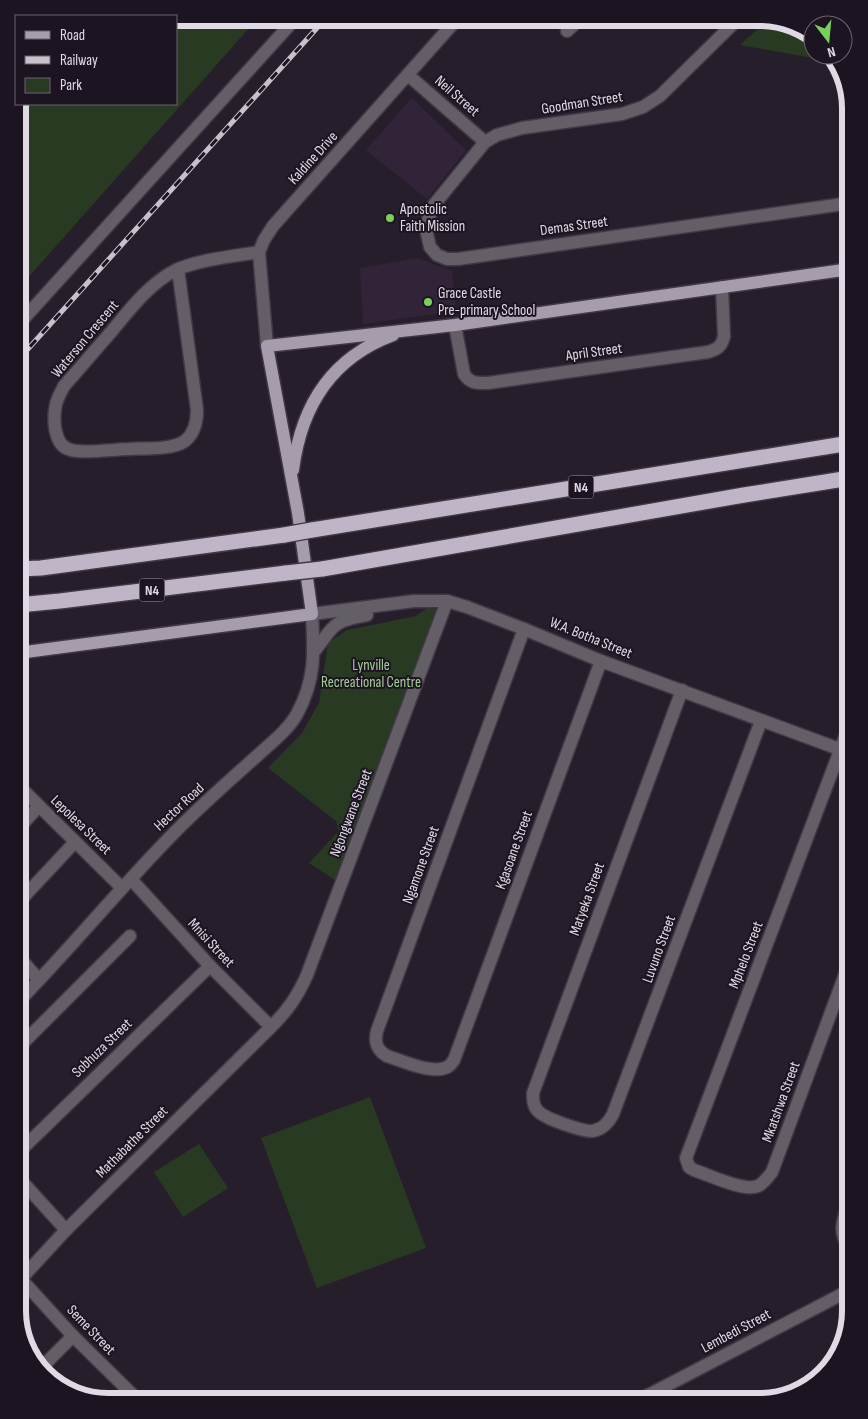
<svg xmlns="http://www.w3.org/2000/svg" width="868" height="1419" viewBox="0 0 868 1419" font-family="'Sofia Sans Condensed',sans-serif">
<style>
.built{fill:#312438}
.green{fill:#283b22}
.lines{fill:none;stroke-linecap:round;stroke-linejoin:round}
.minor-casing{stroke:#413846;stroke-width:15}
.major-casing{stroke:#413846;stroke-width:15}
.highway-casing{stroke:#413846;stroke-width:18}
.minor{stroke:#645f66;stroke-width:12}
.major{stroke:#a69cac;stroke-width:12}
.highway{stroke:#c0b4c7;stroke-width:15}
.rail-casing{stroke:#c7c1cb;stroke-width:5}
.rail{stroke:#1d1422;stroke-width:3;stroke-dasharray:9;stroke-linecap:butt}
.highway-bridge-casing{stroke:#413846;stroke-width:18;stroke-linecap:butt}
.highway-bridge{stroke:#c0b4c7;stroke-width:15}
.poi-dot{fill:#78d158;stroke:#1d1422;stroke-width:2}
.labels{text-anchor:middle;dominant-baseline:central;stroke-width:4;stroke-linejoin:round;paint-order:stroke}
.shield{fill:#1d1422;stroke:#a69faa;stroke-width:1}
.shield-label{font-size:14px;font-weight:bold;fill:#e0dae4}
.street-label{font-size:15px;fill:#e0dae4;stroke:#1d1422}
.poi-label{font-size:15px;fill:#e0dae4;stroke:#1d1422;text-anchor:start}
.park-label{font-size:15px;fill:#a4d096;stroke:#1d1422}
.rim{fill:none;stroke:#e0dae4;stroke-width:6}
</style>
<rect width="100%" height="100%" fill="#271e2c"/>
<g class="built">
<path d="M 412,98 L 466,150 L 427,199 L 366,150 Z"/>
<path d="M 418,258 L 452,271 L 456,311 L 363,324 L 360,268 Z"/>
</g>
<g class="green">
<path d="M 176,18 L 258,18 L 18,289 L 18,104 L 176,104 Z"/>
<path d="M 769,19 L 810,33 L 813,36 L 813,55 L 830,55 L 836,62 L 740,45 Z"/>
<path d="M 427,608 L 448,610 L 392,749 L 335,880 L 309,863 L 339,831 L 336,821 L 268,768 L 302,733 L 319,703 L 328,643 L 347,630 L 416,616 Z"/>
<path d="M 370,1097 L 426,1248 L 317,1288 L 261,1138 Z"/>
<path d="M 199,1144 L 228,1188 L 183,1217 L 154,1172 Z"/>
</g>
<g class="lines">
<g class="minor-casing">
<g id="minor">
<path d="M 739,18 L 660,96 L 643,107 L 622,114 L 522,128 L 497,135 L 485,142 L 433,206 L 428,220 L 427,234 L 430,247 L 437,255 L 447,259 L 458,259 L 850,203"/>
<path d="M 567,31 L 581,18"/>
<path d="M 408,75 L 485,142"/>
<path d="M 178,269 L 197,410 C 197,422 195,433 185,441 C 172,450 144,448 129,449 C 114,449 84,454 71,450 C 53,446 53,418 56,404 C 58,397 61,392 64,386 C 80,368 96,349 112,331 C 130,309 150,283 176,270 C 198,260 234,256 259,252"/>
<path d="M 18,325 L 296,18"/>
<path d="M 455,325 L 464,374 C 470,384 478,383 488,383 L 708,352 C 718,349 722,346 724,336 L 722,287"/>
<path d="M 267,346 L 259,252 L 264,240 L 273,226 L 458,18"/>
<path d="M 524,629 L 377,1031 C 374,1043 377,1050 387,1056 C 403,1061 435,1076 449,1066 C 450,1066 453,1061 454,1060 L 601,661"/>
<path d="M 313,653 C 334,627 330,621 367,615"/>
<path d="M 682,690 L 533,1093 C 533,1100 533,1106 538,1111 C 545,1119 584,1132 593,1131 C 603,1129 609,1122 613,1114 L 761,721"/>
<path d="M 18,785 L 122,888"/>
<path d="M 18,829 L 39,806"/>
<path d="M 131,879 L 210,966 L 271,1027"/>
<path d="M 18,903 L 75,842"/>
<path d="M 18,956 L 39,980"/>
<path d="M 850,961 L 772,1172 C 768,1177 764,1183 758,1186 C 744,1192 709,1175 694,1170 L 689,1167 L 686,1158 L 850,724"/>
<path d="M 18,1002 C 71,948 119,889 172,835 C 199,807 229,781 258,755 C 271,743 288,730 297,714 C 316,679 314,652 312,614 L 414,601 L 447,601 L 467,607 L 524,629 L 601,661 L 850,753"/>
<path d="M 18,1048 L 130,936"/>
<path d="M 18,1153 L 210,966"/>
<path d="M 18,1177 L 66,1230"/>
<path d="M 850,1250 C 837,1230 843,1220 850,1200"/>
<path d="M 21,1279 L 73,1336 L 139,1401"/>
<path d="M 18,1282 L 66,1230 L 271,1027 C 288,1010 297,997 307,975 L 447,601"/>
<path d="M 41,1368 L 73,1336"/>
<path d="M 637,1401 L 850,1290"/>
</g>
</g>
<g class="major-casing">
<g id="major">
<path d="M 293,470 C 301,407 331,358 393,335"/>
<path d="M 18,653 L 312,614 L 298,513 L 267,346 L 455,325 L 850,269"/>
</g>
</g>
<g class="highway-casing">
<g id="highway">
<path d="M 312,530 L 850,443"/>
<path d="M 18,569 L 41,568 L 284,535"/>
<path d="M 322,569 L 744,495 L 850,478"/>
<path d="M 18,605 L 60,601 L 286,573"/>
</g>
</g>
<use href="#minor" class="minor"/>
<use href="#major" class="major"/>
<use href="#highway" class="highway"/>
<g class="rail-casing">
<path id="rail" d="M 18,360 L 326,18"/>
</g>
<use href="#rail" class="rail"/>
<g class="highway-bridge-casing">
<g id="highway-bridge">
<path d="M 284,535 L 312,530"/>
<path d="M 286,573 L 322,569"/>
</g>
</g>
<use href="#highway-bridge" class="highway-bridge"/>
</g>
<g class="poi-dot">
<circle cx="390" cy="218" r="5"/>
<circle cx="428" cy="302" r="5"/>
</g>
<g class="labels">
<g class="shield">
<rect x="568.5" y="475.5" width="25" height="23" rx="4"/>
<rect x="139.5" y="578.5" width="25" height="23" rx="4"/>
</g>
<g class="shield-label">
<text x="581" y="487">N4</text>
<text x="152" y="590">N4</text>
</g>
<g class="street-label">
<text transform="translate(457 96) rotate(41)">Neil Street</text>
<text transform="translate(582 103) rotate(-9)">Goodman Street</text>
<text transform="translate(313 158) rotate(-48)">Kaldine Drive</text>
<text transform="translate(574 226) rotate(-8)">Demas Street</text>
<text transform="translate(85 339) rotate(-50)">Waterson Crescent</text>
<text transform="translate(594 352) rotate(-8)">April Street</text>
<text transform="translate(591 638) rotate(22)">W.A. Botha Street</text>
<text transform="translate(179 807) rotate(-43)">Hector Road</text>
<text transform="translate(351 813) rotate(-69)">Ngongwane Street</text>
<text transform="translate(81 825) rotate(44)">Lepolesa Street</text>
<text transform="translate(514 850) rotate(-70)">Kgasoane Street</text>
<text transform="translate(421 865) rotate(-70)">Ngamone Street</text>
<text transform="translate(587 899) rotate(-70)">Matyeka Street</text>
<text transform="translate(211 943) rotate(47)">Mnisi Street</text>
<text transform="translate(659 949) rotate(-70)">Luvuno Street</text>
<text transform="translate(746 955) rotate(-69)">Mphelo Street</text>
<text transform="translate(102 1048) rotate(-44)">Sobhuza Street</text>
<text transform="translate(781 1102) rotate(-70)">Mkatshwa Street</text>
<text transform="translate(132 1142) rotate(-45)">Mathabathe Street</text>
<text transform="translate(91 1330) rotate(46)">Seme Street</text>
<text transform="translate(736 1331) rotate(-28)">Lembedi Street</text>
</g>
<g class="poi-label">
<text x="400" y="209">Apostolic<tspan x="400" dy="17">Faith Mission</tspan></text>
<text x="438" y="293">Grace Castle<tspan x="438" dy="17">Pre-primary School</tspan></text>
</g>
<g class="park-label">
<text x="371" y="665">Lynville<tspan x="371" dy="17">Recreational Centre</tspan></text>
</g>
</g>
<path d="M0 0H868V1419H0ZM108 26H760A82 82 0 0 1 842 108V1311A82 82 0 0 1 760 1393H108A82 82 0 0 1 26 1311V108A82 82 0 0 1 108 26Z" fill="#1d1422" fill-rule="evenodd"/>
<path class="rim" d="M108 26H760A82 82 0 0 1 842 108V1311A82 82 0 0 1 760 1393H108A82 82 0 0 1 26 1311V108A82 82 0 0 1 108 26Z"/>
<rect x="15" y="15" width="162" height="90" fill="#1d1422" stroke="#6b6370"/>
<rect x="25" y="31" width="25" height="8" fill="#a69cac" stroke="#6b6370"/>
<text x="60" y="40" font-size="15" fill="#e0dae4">Road</text>
<rect x="25" y="56" width="25" height="8" fill="#c7c1cb" stroke="#6b6370"/>
<text x="60" y="65" font-size="15" fill="#e0dae4">Railway</text>
<rect x="25" y="78" width="25" height="15" fill="#283b22" stroke="#6b6370"/>
<text x="60" y="90" font-size="15" fill="#e0dae4">Park</text>
<g transform="translate(828 40) rotate(164)"><circle r="24" fill="#1d1422" stroke="#6b6370"/>
<path d="M0-4L9 19L0 12L-9 19Z" fill="#78d158"/>
<text y="-8" font-size="14" font-weight="bold" text-anchor="middle" fill="#e0dae4">N</text>
</g>
</svg>
